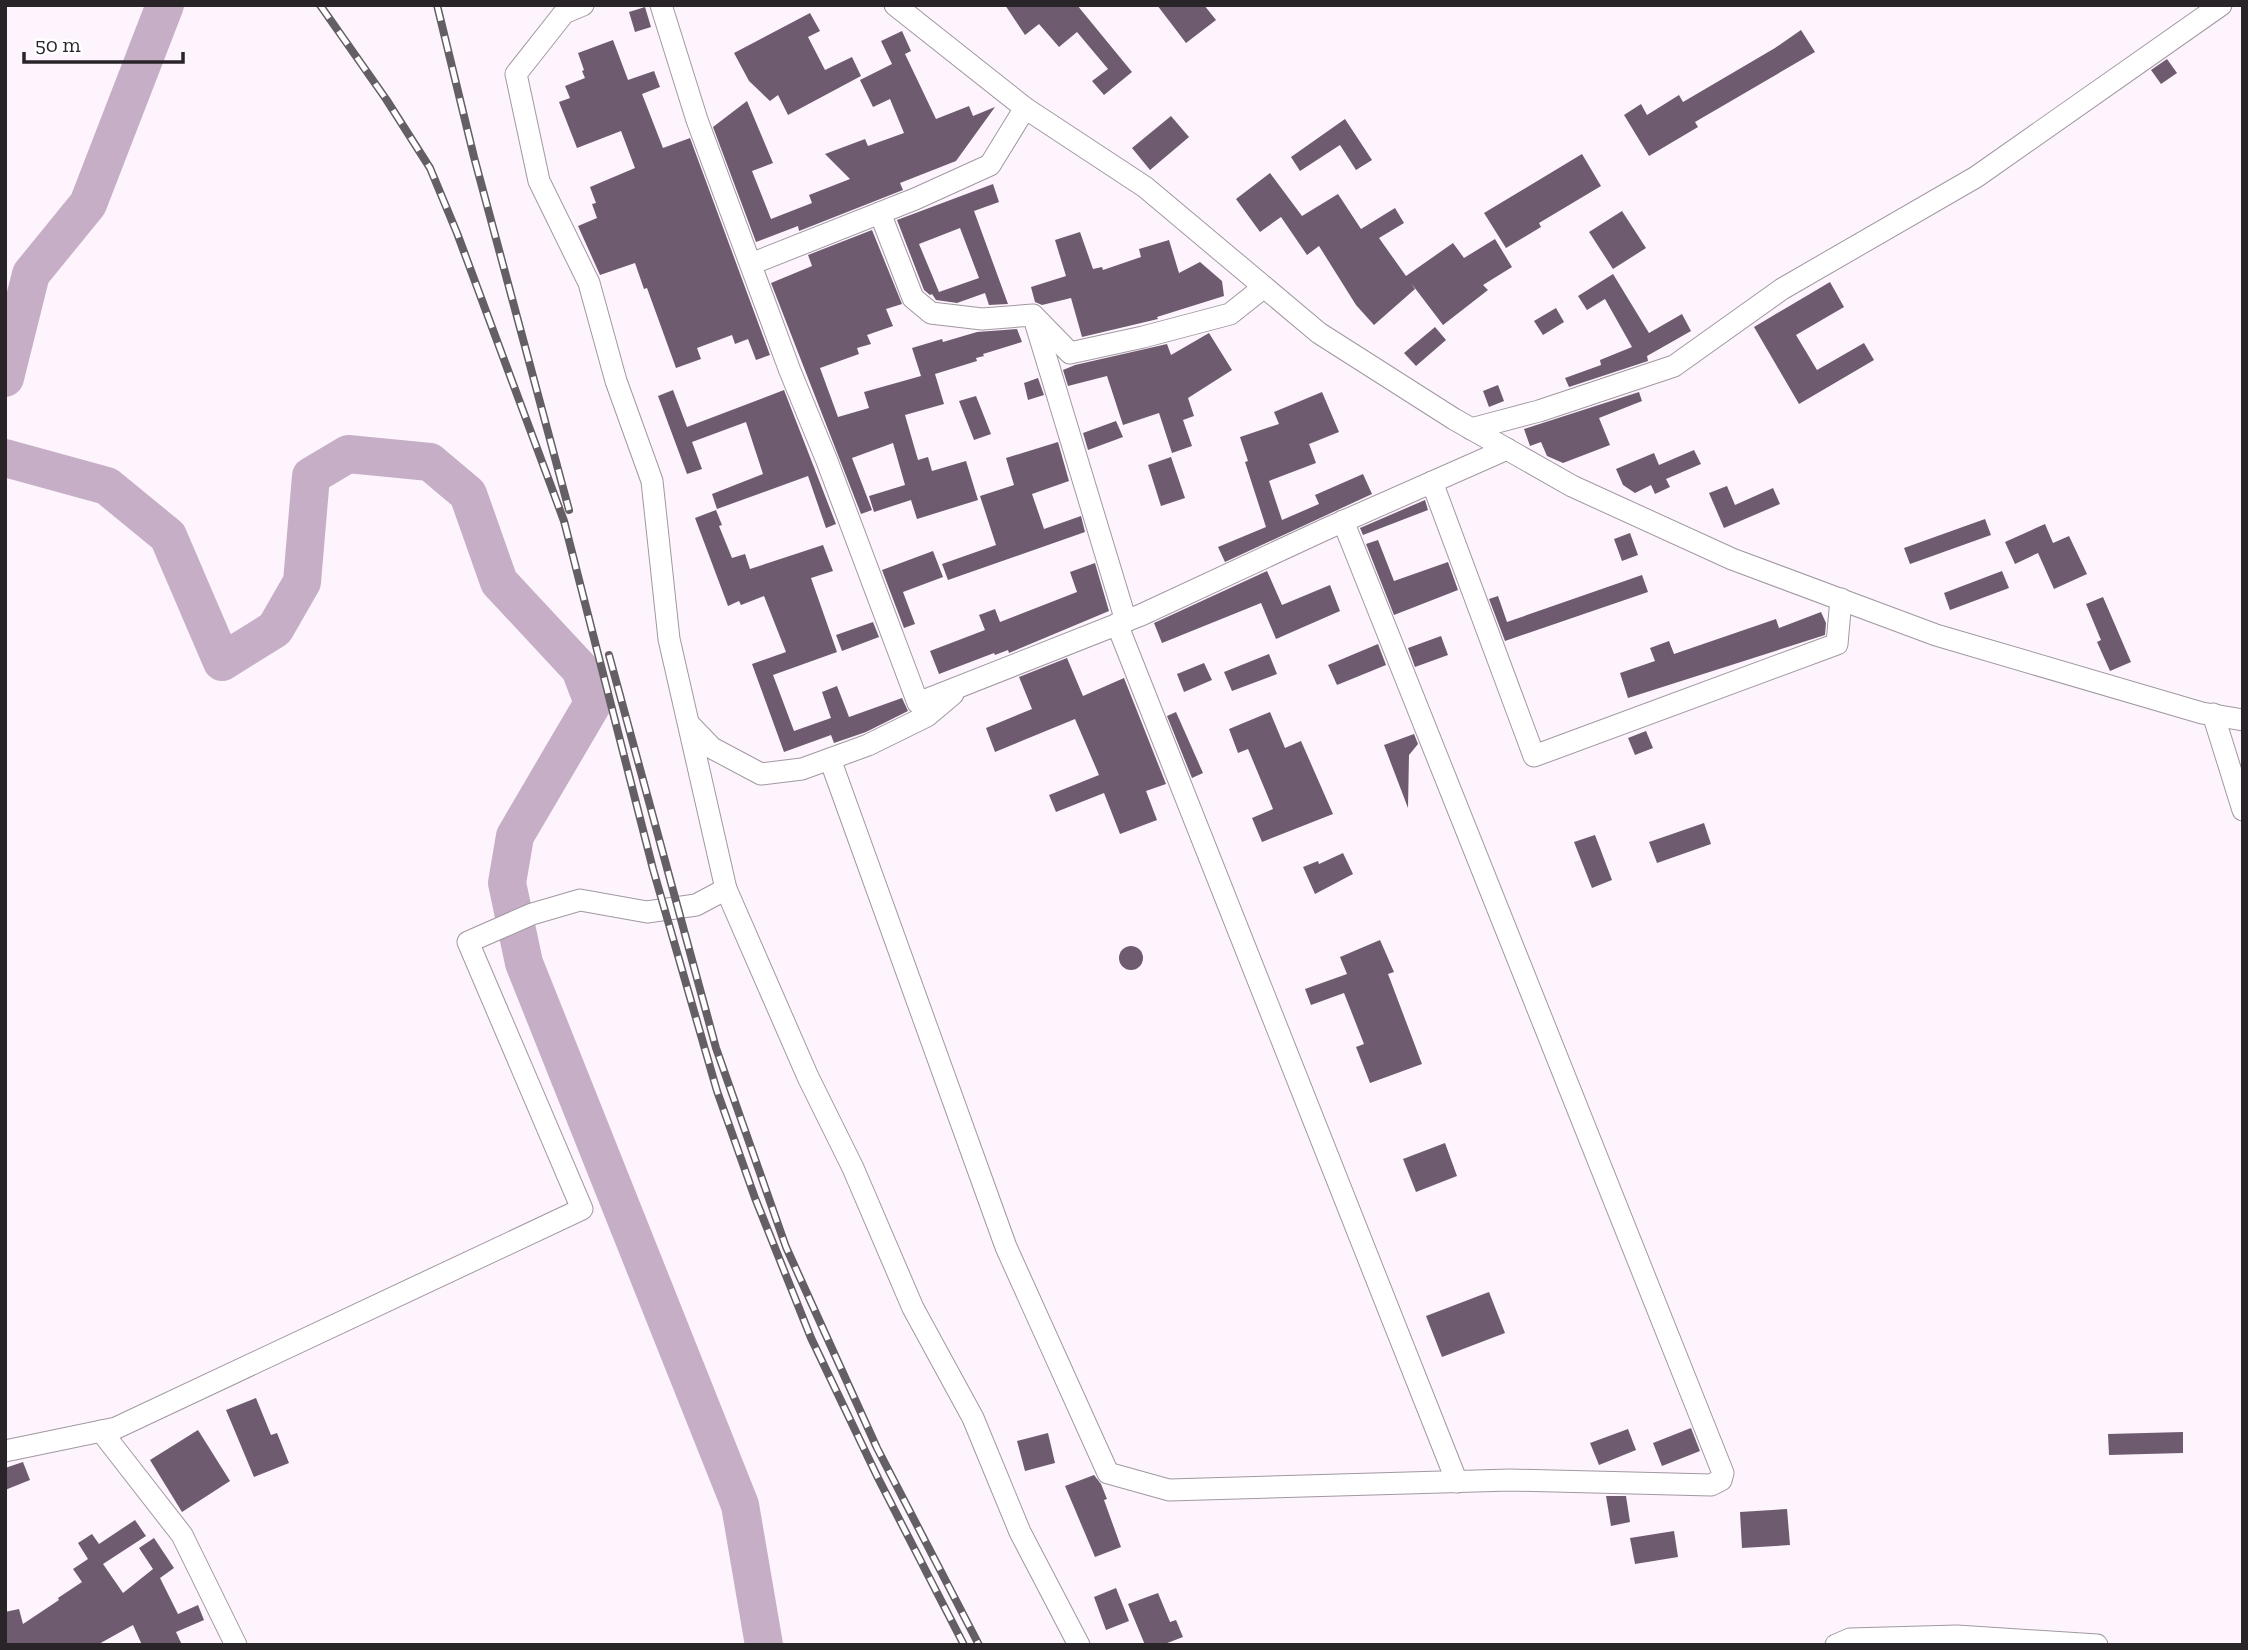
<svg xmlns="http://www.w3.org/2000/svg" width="2248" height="1650" viewBox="0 0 2248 1650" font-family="'Zilla Slab',serif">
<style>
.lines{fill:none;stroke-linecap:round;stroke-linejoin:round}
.river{stroke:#c6afc6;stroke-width:38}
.building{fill:#6f5b6f;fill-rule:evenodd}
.minor-casing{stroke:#a198a1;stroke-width:23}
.minor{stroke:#fff;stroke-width:21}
.rail-casing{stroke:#645f64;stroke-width:8}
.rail{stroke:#fff;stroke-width:5;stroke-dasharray:16;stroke-linecap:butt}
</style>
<rect width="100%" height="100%" fill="#fdf4fd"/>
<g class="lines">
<g class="river">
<path d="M 5,378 L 31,274 L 88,204 L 165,5"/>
<path d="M 5,458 L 107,486 L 168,536 L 222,662 L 275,629 L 302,582 L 311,476 L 348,454 L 430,462 L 468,494 L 499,582 L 580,669 L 593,703 L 515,836 L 507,883 L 524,963 L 740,1505 L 764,1645"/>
</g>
</g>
<g class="building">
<path d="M 1005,5 L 1077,5 L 1132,72 L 1104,95 L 1092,81 L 1108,69 L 1077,32 L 1059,47 L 1039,24 L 1025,35 Z"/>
<path d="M 1157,5 L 1204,5 L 1216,20 L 1186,43 Z"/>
<path d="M 645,7 L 651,27 L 635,32 L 629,12 Z"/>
<path d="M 810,13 L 820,31 L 808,37 L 825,70 L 852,57 L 861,76 L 788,115 L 778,95 L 770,101 L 749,81 L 734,53 Z"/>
<path d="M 1801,30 L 1815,52 L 1695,122 L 1698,127 L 1649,156 L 1624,115 L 1641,104 L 1647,115 L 1679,95 L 1683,102 L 1775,48 Z"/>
<path d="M 902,31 L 911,51 L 905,54 L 936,119 L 969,106 L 973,116 L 995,107 L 956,161 L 900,183 L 903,190 L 799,231 L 798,226 L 756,242 L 713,127 L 747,101 L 773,163 L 752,171 L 771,219 L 812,203 L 809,195 L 850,179 L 825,154 L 865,139 L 868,146 L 904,133 L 890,99 L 873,107 L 860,80 L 892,64 L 881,41 Z"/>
<path d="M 613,40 L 628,80 L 654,71 L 660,87 L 642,94 L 663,148 L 690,138 L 770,355 L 756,360 L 748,339 L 735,344 L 732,335 L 697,348 L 701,359 L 676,368 L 647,288 L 644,289 L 635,263 L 600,275 L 578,226 L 597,218 L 592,204 L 596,203 L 590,187 L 635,168 L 621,131 L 577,148 L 559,102 L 570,98 L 565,86 L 585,78 L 582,71 L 584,70 L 578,53 Z"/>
<path d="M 2167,59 L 2177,73 L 2161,84 L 2151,70 Z"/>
<path d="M 1171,116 L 1189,137 L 1150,170 L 1132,148 Z"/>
<path d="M 1345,119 L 1372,160 L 1356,170 L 1340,145 L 1300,171 L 1291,157 Z"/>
<path d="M 1582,154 L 1601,186 L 1539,223 L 1541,227 L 1506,248 L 1484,213 Z"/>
<path d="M 1270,173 L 1302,216 L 1338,194 L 1361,229 L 1395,208 L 1404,223 L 1379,238 L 1406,276 L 1453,243 L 1464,258 L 1495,239 L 1512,267 L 1483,285 L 1488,290 L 1443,325 L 1411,283 L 1415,289 L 1374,325 L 1356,305 L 1319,246 L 1307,255 L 1281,217 L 1260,232 L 1236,199 Z"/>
<path d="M 993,184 L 999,202 L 974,211 L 1008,304 L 989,305 L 985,293 L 957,303 L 936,300 L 932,294 L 930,295 L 924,290 L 897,220 ZM 960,228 L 979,278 L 939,292 L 919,244 Z"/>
<path d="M 1622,211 L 1646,248 L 1613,269 L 1589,232 Z"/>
<path d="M 872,230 L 902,304 L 886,309 L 893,326 L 867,335 L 871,344 L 857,348 L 859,354 L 820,368 L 838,417 L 869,408 L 864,392 L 921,376 L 912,348 L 942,339 L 943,342 L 977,332 L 1017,329 L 1022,342 L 983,354 L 984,356 L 976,358 L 977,361 L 935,374 L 944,404 L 905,415 L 918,460 L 928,457 L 932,471 L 966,461 L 978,500 L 917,519 L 911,500 L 874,512 L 869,496 L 905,485 L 893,443 L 852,458 L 872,510 L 861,514 L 771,283 L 812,266 L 808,255 Z"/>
<path d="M 1080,232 L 1093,269 L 1102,267 L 1103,270 L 1141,257 L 1139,249 L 1169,240 L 1179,273 L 1200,262 L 1222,281 L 1224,296 L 1157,317 L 1158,319 L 1082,337 L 1071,298 L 1042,305 L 1035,302 L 1031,287 L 1066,276 L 1055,240 Z"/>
<path d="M 1613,274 L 1649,333 L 1682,314 L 1691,331 L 1647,356 L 1648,361 L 1569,387 L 1565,378 L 1601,365 L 1600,360 L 1632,347 L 1605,299 L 1587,310 L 1578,296 Z"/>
<path d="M 1830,282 L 1844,307 L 1796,335 L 1817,370 L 1864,343 L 1874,360 L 1799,404 L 1754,327 Z"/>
<path d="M 1556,308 L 1564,322 L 1543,335 L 1534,321 Z"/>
<path d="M 1435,327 L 1446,340 L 1416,366 L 1404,353 Z"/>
<path d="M 1209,333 L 1232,370 L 1188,398 L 1194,416 L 1183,420 L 1192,446 L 1172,453 L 1159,413 L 1123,425 L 1107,376 L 1068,386 L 1063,370 L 1075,365 L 1167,344 L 1171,355 Z"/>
<path d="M 1038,378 L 1044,395 L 1028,400 L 1024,383 Z"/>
<path d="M 1498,385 L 1504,401 L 1489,407 L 1483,391 Z"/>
<path d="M 673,390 L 687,427 L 784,390 L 836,524 L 826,528 L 808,476 L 717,509 L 712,494 L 763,474 L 746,422 L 692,442 L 702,469 L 687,474 L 658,396 Z"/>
<path d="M 1322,392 L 1339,432 L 1309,444 L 1316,463 L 1269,481 L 1282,520 L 1319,504 L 1315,495 L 1363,474 L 1372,494 L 1225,562 L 1218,547 L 1266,527 L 1245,462 L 1248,461 L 1240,437 L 1279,424 L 1274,412 Z"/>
<path d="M 1639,392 L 1642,401 L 1599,418 L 1610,445 L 1563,463 L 1547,456 L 1541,442 L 1530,446 L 1524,429 Z"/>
<path d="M 976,396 L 991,434 L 974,440 L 959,401 Z"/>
<path d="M 1116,421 L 1123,437 L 1088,450 L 1083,433 Z"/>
<path d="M 1058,442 L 1069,481 L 1032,494 L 1044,529 L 1081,516 L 1085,532 L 948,580 L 942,564 L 996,545 L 980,496 L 1014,485 L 1006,458 Z"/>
<path d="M 1694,450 L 1701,464 L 1666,479 L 1670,487 L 1655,494 L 1651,485 L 1635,493 L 1623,485 L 1616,469 L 1654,453 L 1659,465 Z"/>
<path d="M 1171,457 L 1185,498 L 1161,506 L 1148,465 Z"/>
<path d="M 1727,486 L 1735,505 L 1773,488 L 1780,504 L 1724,528 L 1709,493 Z"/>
<path d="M 1425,500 L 1428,510 L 1363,535 L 1360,528 Z"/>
<path d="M 716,510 L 722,525 L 719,526 L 732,558 L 745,554 L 750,569 L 823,545 L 833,571 L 811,578 L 837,652 L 773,675 L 794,731 L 831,718 L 822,692 L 837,686 L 849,717 L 902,698 L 908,711 L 866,732 L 834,743 L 831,735 L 784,752 L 752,664 L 786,652 L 764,596 L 741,605 L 739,601 L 728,606 L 695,518 Z"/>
<path d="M 1985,519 L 1991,535 L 1910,564 L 1904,548 Z"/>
<path d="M 2045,524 L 2053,543 L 2069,536 L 2087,574 L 2054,589 L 2038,553 L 2015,564 L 2005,542 Z"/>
<path d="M 1630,533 L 1638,555 L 1622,561 L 1614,539 Z"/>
<path d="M 1378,540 L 1394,581 L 1448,562 L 1458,590 L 1394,615 L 1366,544 Z"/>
<path d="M 933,551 L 943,577 L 903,592 L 915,624 L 904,628 L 882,570 Z"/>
<path d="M 1095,563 L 1109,611 L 1009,653 L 1008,650 L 995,655 L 994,653 L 939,674 L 930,651 L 985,630 L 979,615 L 995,609 L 1000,622 L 1077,592 L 1070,572 Z"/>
<path d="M 1267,571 L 1282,605 L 1330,585 L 1340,611 L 1276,639 L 1261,603 L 1162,643 L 1154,623 Z"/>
<path d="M 2002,571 L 2009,588 L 1950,610 L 1944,593 Z"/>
<path d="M 1642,575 L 1648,592 L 1505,641 L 1489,599 L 1498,596 L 1507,622 Z"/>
<path d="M 2103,597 L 2131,662 L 2110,671 L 2097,642 L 2101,640 L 2086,604 Z"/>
<path d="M 1821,612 L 1826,623 L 1825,635 L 1628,698 L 1620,673 L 1655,661 L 1650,648 L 1669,641 L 1674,654 L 1776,619 L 1779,628 Z"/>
<path d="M 873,622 L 879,637 L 842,651 L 836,635 Z"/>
<path d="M 1441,636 L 1448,655 L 1415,667 L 1408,648 Z"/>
<path d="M 1378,644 L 1386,665 L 1337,685 L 1328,665 Z"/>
<path d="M 1269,654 L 1277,674 L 1232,691 L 1224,672 Z"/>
<path d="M 1067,658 L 1083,696 L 1124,678 L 1166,784 L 1146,791 L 1157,820 L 1120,834 L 1104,793 L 1056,812 L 1049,795 L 1099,775 L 1075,719 L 995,752 L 986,728 L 1032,709 L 1019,677 Z"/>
<path d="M 1204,663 L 1212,680 L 1184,692 L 1177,674 Z"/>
<path d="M 1176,712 L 1203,773 L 1192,778 L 1167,716 Z"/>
<path d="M 1270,712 L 1285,748 L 1301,741 L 1333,814 L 1262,842 L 1252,818 L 1273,809 L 1248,749 L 1238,753 L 1229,729 Z"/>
<path d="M 1646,731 L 1653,748 L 1635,755 L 1628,738 Z"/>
<path d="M 1414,734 L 1418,744 L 1409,755 L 1408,808 L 1384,745 Z"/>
<path d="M 1704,823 L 1711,844 L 1657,863 L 1649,842 Z"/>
<path d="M 1595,835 L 1612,880 L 1592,888 L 1574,842 Z"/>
<path d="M 1343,853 L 1353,874 L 1315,894 L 1303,867 L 1318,861 L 1319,864 Z"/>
<path d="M 1380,940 L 1394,972 L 1388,974 L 1422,1064 L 1370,1083 L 1356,1047 L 1364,1044 L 1344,993 L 1311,1005 L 1305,989 L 1347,974 L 1340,957 Z"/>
<circle cx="1131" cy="958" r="12"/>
<path d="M 1445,1143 L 1457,1176 L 1416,1192 L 1403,1159 Z"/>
<path d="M 1489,1292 L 1505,1333 L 1442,1357 L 1426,1316 Z"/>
<path d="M 256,1398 L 271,1435 L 277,1433 L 289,1463 L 254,1477 L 226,1410 Z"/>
<path d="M 1691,1428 L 1700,1451 L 1662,1466 L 1653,1443 Z"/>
<path d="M 1628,1429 L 1636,1450 L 1599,1465 L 1590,1443 Z"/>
<path d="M 198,1430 L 230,1481 L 182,1512 L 150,1460 Z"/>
<path d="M 2183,1432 L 2183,1453 L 2109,1455 L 2108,1434 Z"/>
<path d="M 1048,1433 L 1055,1463 L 1025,1471 L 1017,1441 Z"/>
<path d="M 23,1462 L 30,1480 L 5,1490 L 5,1468 Z"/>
<path d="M 1094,1475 L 1101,1484 L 1107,1499 L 1104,1500 L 1121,1547 L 1095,1557 L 1065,1486 Z"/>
<path d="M 1606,1496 L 1626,1496 L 1630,1522 L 1611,1526 Z"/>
<path d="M 1787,1509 L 1790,1545 L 1742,1548 L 1740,1512 Z"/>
<path d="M 135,1520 L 146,1536 L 103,1564 L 123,1593 L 153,1569 L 139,1548 L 154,1538 L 174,1568 L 160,1578 L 178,1614 L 198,1605 L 204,1620 L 176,1632 L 182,1645 L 142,1645 L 133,1625 L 97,1645 L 5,1645 L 5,1612 L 19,1609 L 23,1624 L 59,1600 L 58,1598 L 82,1582 L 73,1569 L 88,1559 L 78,1543 L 92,1534 L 99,1544 Z"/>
<path d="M 1674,1531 L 1678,1557 L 1635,1564 L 1630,1538 Z"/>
<path d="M 1116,1588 L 1129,1621 L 1106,1630 L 1094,1597 Z"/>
<path d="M 1158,1593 L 1170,1622 L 1176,1620 L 1183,1637 L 1162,1645 L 1145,1645 L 1128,1604 Z"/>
</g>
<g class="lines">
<g class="minor-casing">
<g id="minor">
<path d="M 583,5 L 564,13 L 516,74 L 539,181 L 589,283 L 616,381 L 652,481 L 669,639 L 726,889 L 808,1077 L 853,1168 L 913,1308 L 973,1418 L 1020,1532 L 1079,1645"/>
<path d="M 661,5 L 697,120 L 790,371 L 827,461 L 918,703 L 1141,615 L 1326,529 L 1507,449"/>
<path d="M 895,5 L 1025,108 L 1145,187 L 1319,333 L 1454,419 L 1572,486 L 1732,559 L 1936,635 L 2202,713 L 2243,720"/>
<path d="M 880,213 L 913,298 L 931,313 L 982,319 L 1033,315 L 1070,353 L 1143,337 L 1230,314 L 1264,287"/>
<path d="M 751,264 L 915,199 L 990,165 L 1025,108"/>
<path d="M 1034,318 L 1126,621"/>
<path d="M 1471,429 L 1539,411 L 1674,366 L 1782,289 L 1976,177 L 2221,5"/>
<path d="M 1432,482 L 1534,756 L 1837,644 L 1841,599"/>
<path d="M 1117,624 L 1457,1482"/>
<path d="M 2213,714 L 2243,810"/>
<path d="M 689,724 L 712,748 L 761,774 L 802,769 L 868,745 L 927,716 L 953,694"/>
<path d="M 830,759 L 1006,1247 L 1108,1473 L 1169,1490 L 1510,1480 L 1711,1485 L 1721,1480 L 1723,1473 L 1343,521"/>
<path d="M 101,1431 L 182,1535 L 236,1645"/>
<path d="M 5,1451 L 116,1428 L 582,1209 L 468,942 L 532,914 L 580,900 L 647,912 L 696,905 L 726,889"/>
<path d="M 1836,1645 L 1850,1639 L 1957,1636 L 2097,1645"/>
</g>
</g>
<use href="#minor" class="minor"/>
<g class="rail-casing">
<g id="rail">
<path d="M 320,5 L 386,99 L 430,168 L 457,233 L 564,521 L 653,869 L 717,1091 L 755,1198 L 811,1338 L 878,1478 L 964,1645"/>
<path d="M 437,5 L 474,157 L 569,510"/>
<path d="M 609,655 L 716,1048 L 786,1247 L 877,1448 L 979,1645"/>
</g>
</g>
<use href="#rail" class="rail"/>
</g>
<rect width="2248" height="1650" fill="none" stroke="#282428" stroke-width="14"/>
<path d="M24 52v10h159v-10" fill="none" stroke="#282428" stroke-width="3.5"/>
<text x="35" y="52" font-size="21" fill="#282428" stroke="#ffffff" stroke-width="5" paint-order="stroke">50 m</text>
</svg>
